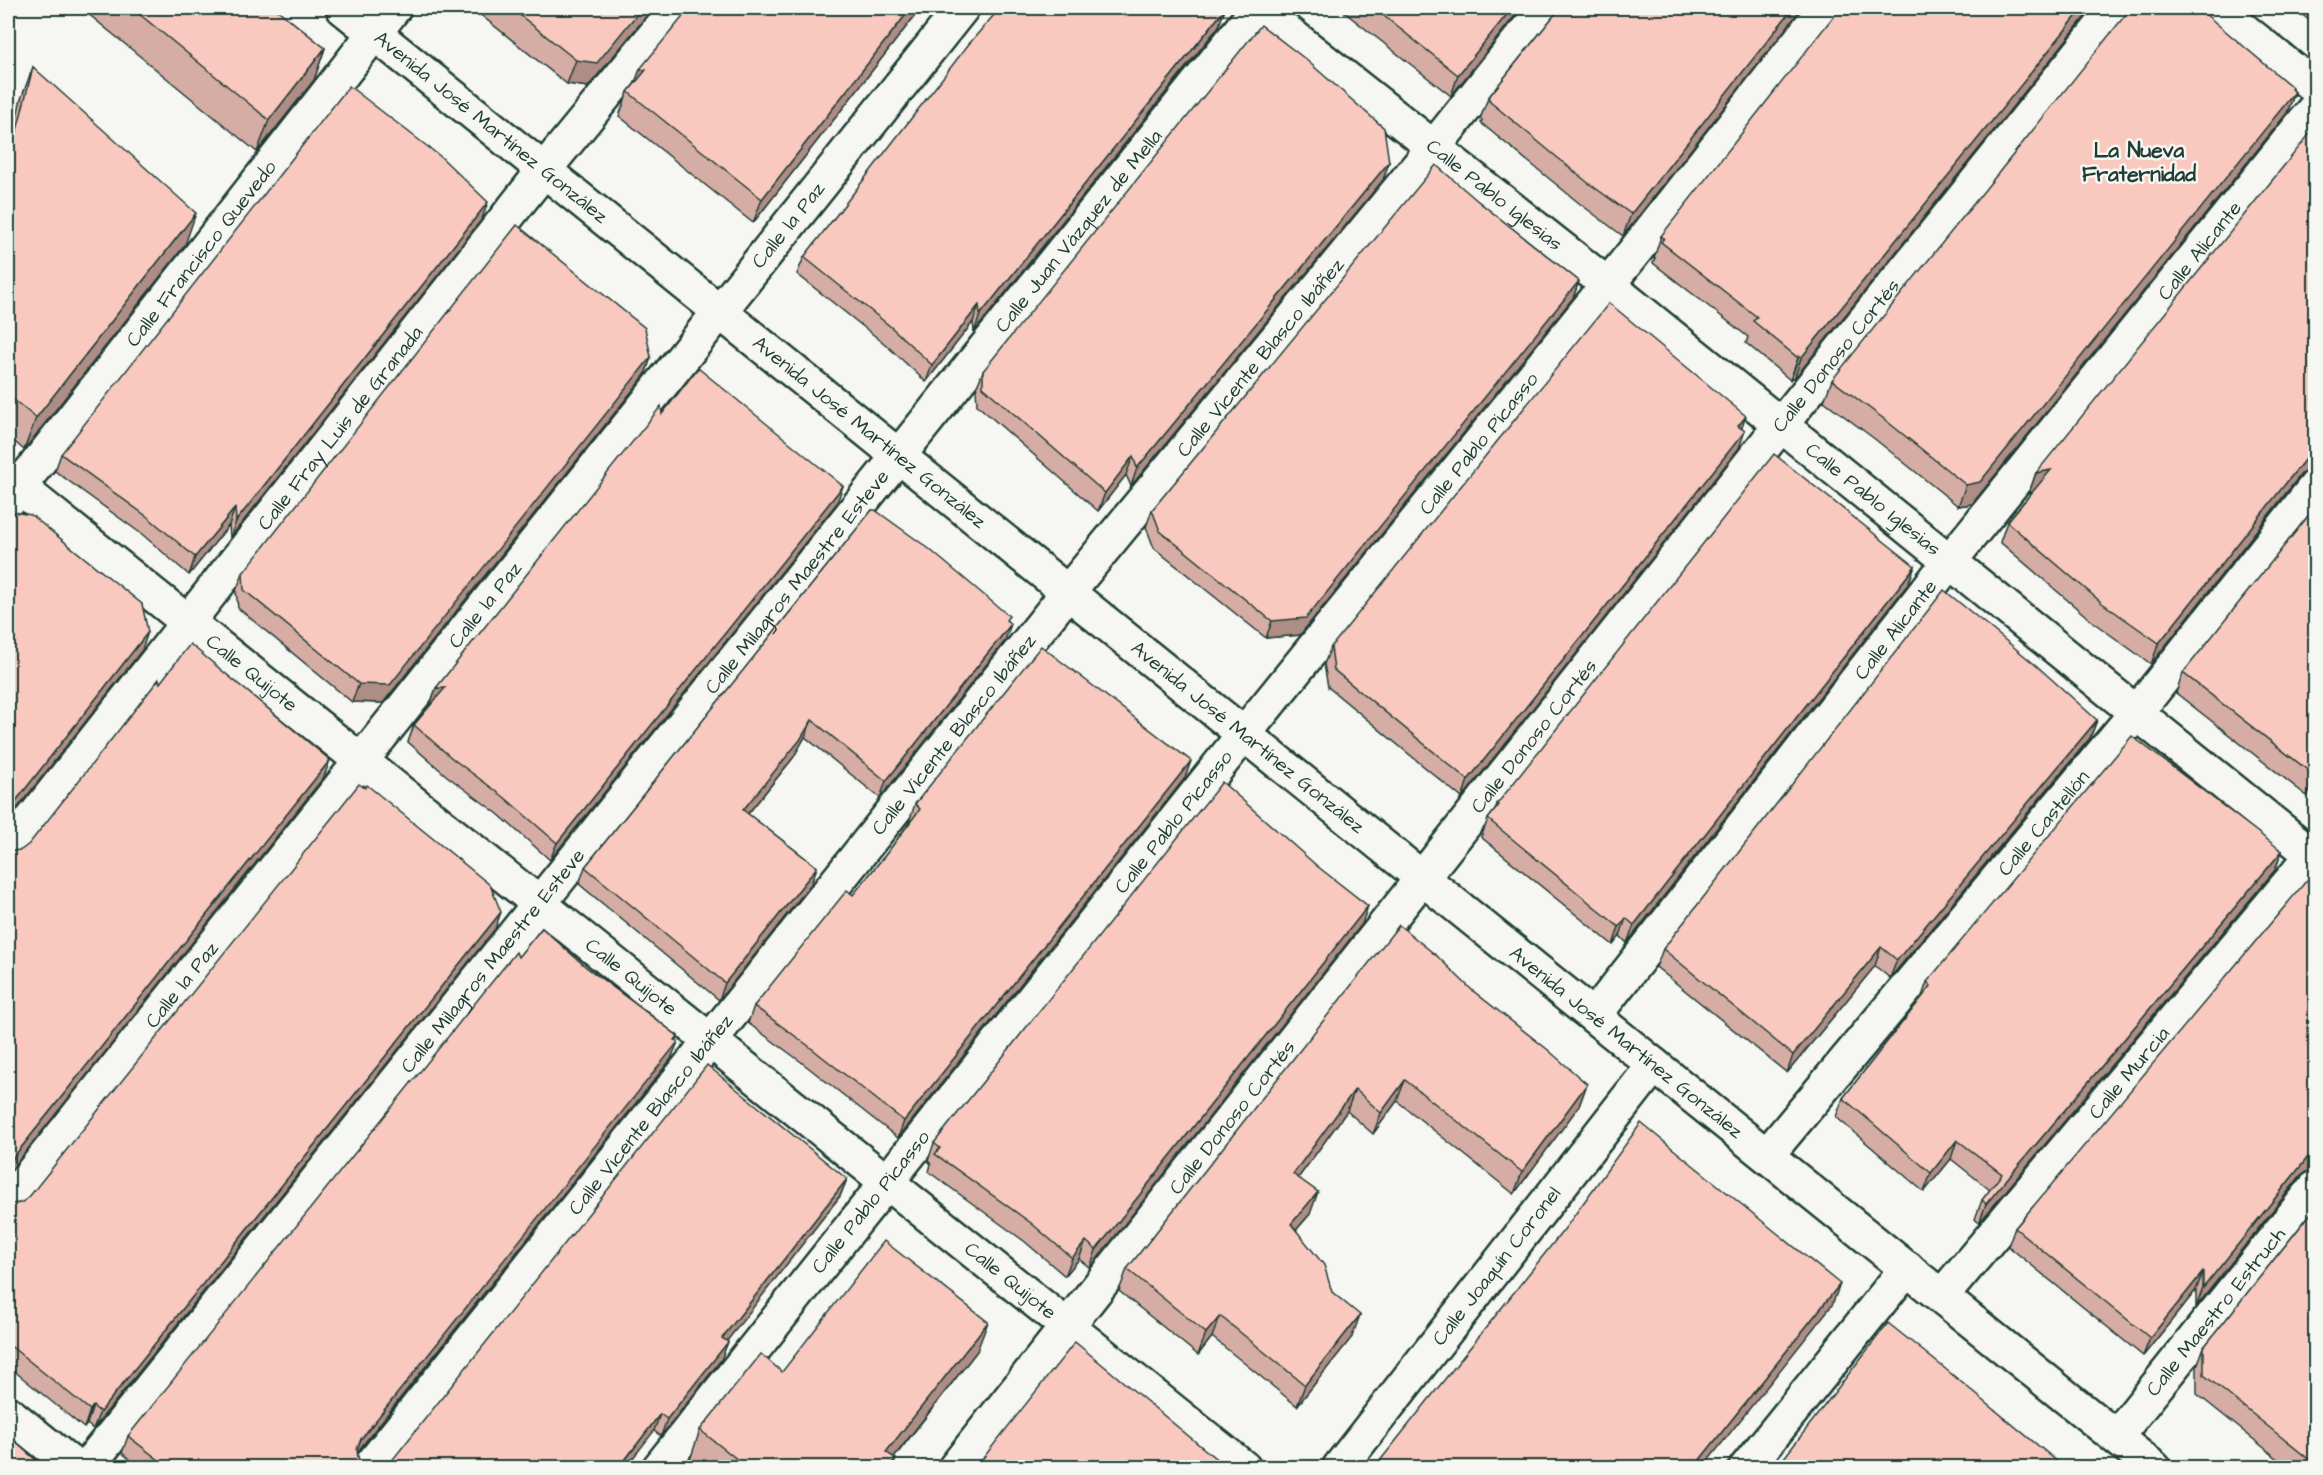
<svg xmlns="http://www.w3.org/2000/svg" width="2323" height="1475" viewBox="0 0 2323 1475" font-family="'Architects Daughter',sans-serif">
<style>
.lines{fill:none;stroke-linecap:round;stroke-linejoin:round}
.minor-casing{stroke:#1f3d34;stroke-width:38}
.minor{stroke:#f6f6f2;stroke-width:33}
.wall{fill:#d6ada4;stroke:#1f3d34;stroke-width:1.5}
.shaded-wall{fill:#ae8d86;stroke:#1f3d34;stroke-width:1.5}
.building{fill:#f9c9bf;stroke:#1f3d34;stroke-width:1.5}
.labels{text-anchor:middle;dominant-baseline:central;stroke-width:5;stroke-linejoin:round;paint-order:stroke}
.street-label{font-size:20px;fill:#1f3d34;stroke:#f6f6f2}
.neighbourhood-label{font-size:21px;font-weight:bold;fill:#1f3d34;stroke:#f6f6f2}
</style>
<rect width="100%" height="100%" fill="#f6f6f2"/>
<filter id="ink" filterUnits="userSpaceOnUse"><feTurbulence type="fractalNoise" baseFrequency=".0167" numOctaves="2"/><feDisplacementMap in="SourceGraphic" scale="12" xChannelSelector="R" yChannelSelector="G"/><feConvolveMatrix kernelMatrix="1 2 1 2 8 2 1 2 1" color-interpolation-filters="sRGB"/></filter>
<g filter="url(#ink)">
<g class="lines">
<g class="minor-casing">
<g id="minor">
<path id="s1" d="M 343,8 L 2154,1468"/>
<path id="s2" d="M 1257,8 L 1608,285 L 2316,858"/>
<path d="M 2216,8 L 2316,88"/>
<path id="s3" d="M 19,487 L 1244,1468"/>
<path id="s4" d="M 8,501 L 394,8"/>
<path id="s5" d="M 8,850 L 544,170 L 677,8"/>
<path id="s6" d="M 1594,1016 L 1949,562 L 2316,107"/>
<path id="s7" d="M 1767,1155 L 2136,713 L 2316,486"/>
<path id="s8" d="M 8,1203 L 962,8"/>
<path id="s9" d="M 1942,1296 L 2316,851"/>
<path d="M 8,1413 L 76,1468"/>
<path id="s10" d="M 2116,1437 L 2316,1187"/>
<path id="s11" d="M 86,1468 L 1258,8"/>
<path id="s12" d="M 369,1468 L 1068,592 L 1434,147 L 1545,8"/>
<path id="s13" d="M 659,1468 L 1244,734 L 1635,251 L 1825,8"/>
<path id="s14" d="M 955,1468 L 1780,426 L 2116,8"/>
<path id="s15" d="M 1339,1468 L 1654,1065"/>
<path d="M 1746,1468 L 1907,1268"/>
</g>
</g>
<use href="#minor" class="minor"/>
</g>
<g class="wall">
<path d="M 81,8 L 275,8 L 325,48 L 314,80 L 257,152 Z"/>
<path d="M 472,8 L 653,8 L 588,87 L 567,84 Z"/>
<path d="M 921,8 L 753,223 L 619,116 L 628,92 L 635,83 Z"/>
<path d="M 1339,8 L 1521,8 L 1451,96 Z"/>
<path d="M 1560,8 L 1802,8 L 1623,236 L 1579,203 L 1481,123 L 1482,120 L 1480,119 L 1488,98 Z"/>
<path d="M 2092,8 L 1794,379 L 1792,377 L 1790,380 L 1746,343 L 1748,337 L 1653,263 L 1655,258 L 1654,258 L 1661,236 Z"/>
<path d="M 2294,8 L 2316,8 L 2316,26 Z"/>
<path d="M 1219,26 L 974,332 L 973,322 L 926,382 L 885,344 L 797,274 L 804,257 Z"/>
<path d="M 33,67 L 185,245 L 24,450 L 8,436 L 8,152 L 21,99 Z"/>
<path d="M 2292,89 L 2295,92 L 2287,113 L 1972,504 L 1958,506 L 1876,440 L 1824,401 L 1832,380 Z"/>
<path d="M 1389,162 L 1383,180 L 1131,486 L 1126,475 L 1098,511 L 977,405 L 976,389 L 983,371 Z"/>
<path d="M 1479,202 L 1579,281 L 1573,298 L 1300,635 L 1266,638 L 1154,548 L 1146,527 L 1152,510 Z"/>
<path d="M 482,219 L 230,538 L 229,525 L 189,575 L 143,535 L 55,471 L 61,454 Z"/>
<path d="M 651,357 L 645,375 L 383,703 L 352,702 L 238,608 L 236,591 L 243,573 Z"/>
<path d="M 662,414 L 837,503 L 550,860 L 498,814 L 447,776 L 408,742 L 414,725 L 431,705 L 430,705 L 436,688 Z"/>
<path d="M 1741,428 L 1739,448 L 1462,798 L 1328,687 L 1324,664 L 1331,647 Z"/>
<path d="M 2309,469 L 2301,474 L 2151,664 L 2094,623 L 2000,542 L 2007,522 L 2032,492 L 2029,493 L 2036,473 Z"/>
<path d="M 2316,506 L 2316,796 L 2310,791 L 2307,796 L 2176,693 L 2183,673 Z"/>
<path d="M 872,510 L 1007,621 L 1005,641 L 880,798 L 805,737 L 793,758 L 748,814 L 817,867 L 811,884 L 719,1000 L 579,884 L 585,867 Z"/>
<path d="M 1915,566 L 1908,584 L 1627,943 L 1620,936 L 1613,945 L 1481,837 L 1488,819 L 1495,810 L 1497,804 Z"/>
<path d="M 2097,720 L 2090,738 L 1890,978 L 1875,966 L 1787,1073 L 1656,967 L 1663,949 Z"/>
<path d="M 1185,778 L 898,1138 L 800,1061 L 748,1023 L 754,1006 L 853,895 L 887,853 L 910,822 L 909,822 L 915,804 Z"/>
<path d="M 2282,851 L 2275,870 L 1979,1223 L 1975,1219 L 1982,1200 L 1990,1190 L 1951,1159 L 1924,1192 L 1836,1117 L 1843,1098 L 1921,999 L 1927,982 Z"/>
<path d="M 2316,877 L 2316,1169 L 2309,1170 L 2301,1175 L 2196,1307 L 2196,1290 L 2143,1356 L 2008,1246 L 2015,1228 Z"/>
<path d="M 1362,924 L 1090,1268 L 1079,1259 L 1065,1276 L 1024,1241 L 929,1172 L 931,1164 L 928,1161 L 934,1143 Z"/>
<path d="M 495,929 L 93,1429 L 87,1424 L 84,1428 L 8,1366 L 8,1202 L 12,1204 L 21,1203 Z"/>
<path d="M 518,957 L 586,967 L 678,1036 L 671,1059 L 357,1453 L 358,1458 L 363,1465 L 369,1467 L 140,1467 L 122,1453 L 128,1436 Z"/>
<path d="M 1473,991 L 1587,1084 L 1579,1106 L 1514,1194 L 1397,1101 L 1373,1134 L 1347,1111 L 1298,1178 L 1310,1214 L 1296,1230 L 1332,1292 L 1352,1337 L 1297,1406 L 1212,1337 L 1198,1355 L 1119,1291 L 1127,1269 Z"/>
<path d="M 847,1179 L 840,1196 L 726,1341 L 721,1360 L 661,1436 L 654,1431 L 383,1467 Z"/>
<path d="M 2316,1207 L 2316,1467 L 2288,1467 L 2197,1394 L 2197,1366 L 2204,1347 Z"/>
<path d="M 977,1351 L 894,1458 L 893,1467 L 699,1467 L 690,1460 L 700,1430 L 782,1372 Z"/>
</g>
<g class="shaded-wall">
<path d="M 642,8 L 653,8 L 588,87 L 567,84 L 576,60 Z"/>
<path d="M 911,8 L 921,8 L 753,223 L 762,199 Z"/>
<path d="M 1512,8 L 1521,8 L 1451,96 L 1458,75 Z"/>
<path d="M 1793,8 L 1802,8 L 1623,236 L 1631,214 Z"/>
<path d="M 2083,8 L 2092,8 L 1794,379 L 1801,358 Z"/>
<path d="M 1225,9 L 1219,26 L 974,332 L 980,315 Z"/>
<path d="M 325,48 L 314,80 L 257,152 L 269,120 Z"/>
<path d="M 640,69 L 646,70 L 631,93 Z"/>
<path d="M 2292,87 L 2288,101 L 2295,92 L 2287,113 L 1972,504 L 1958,506 L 1966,485 Z"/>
<path d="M 1389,162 L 1383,180 L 1131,486 L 1137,468 Z"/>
<path d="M 488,202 L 482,219 L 230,538 L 236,521 Z"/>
<path d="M 196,213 L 185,245 L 24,450 L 36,418 Z"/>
<path d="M 1579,281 L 1573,298 L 1300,635 L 1266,638 L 1272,621 Z"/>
<path d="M 979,305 L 973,322 L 926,382 L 932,365 Z"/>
<path d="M 1799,356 L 1792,377 L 1790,380 L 1798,358 Z"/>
<path d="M 651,357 L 645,375 L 383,703 L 352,702 L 359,684 Z"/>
<path d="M 1746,416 L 1740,433 L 1738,426 Z"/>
<path d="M 1745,431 L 1739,448 L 1462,798 L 1468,780 Z"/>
<path d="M 2316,449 L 2316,468 L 2309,469 L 2301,474 L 2151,664 L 2159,643 L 2309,454 Z"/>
<path d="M 1133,456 L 1126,475 L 1098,511 L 1105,493 Z"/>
<path d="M 2051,470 L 2044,490 L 2029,493 L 2036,473 Z"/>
<path d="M 843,486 L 837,503 L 550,860 L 557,843 Z"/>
<path d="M 235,508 L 229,525 L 189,575 L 195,557 Z"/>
<path d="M 1915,566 L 1908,584 L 1627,943 L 1634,925 Z"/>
<path d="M 1011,624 L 1005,641 L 880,798 L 886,781 Z"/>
<path d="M 148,632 L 142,650 L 8,820 L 8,811 Z"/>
<path d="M 436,688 L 445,688 L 439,705 L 430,705 Z"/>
<path d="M 812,720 L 805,737 L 793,758 L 737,827 L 743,810 Z"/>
<path d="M 2097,720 L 2090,738 L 1890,978 L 1897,960 Z"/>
<path d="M 330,760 L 324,777 L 8,1174 L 8,1164 Z"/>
<path d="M 1191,761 L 1185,778 L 898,1138 L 904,1121 Z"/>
<path d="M 2316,773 L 2316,776 L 2310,791 L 2307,796 Z"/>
<path d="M 2282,851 L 2275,870 L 1979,1223 L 1986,1204 Z"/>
<path d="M 817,867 L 811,884 L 719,1000 L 725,983 Z"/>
<path d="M 1368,906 L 1362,924 L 1090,1268 L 1096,1250 Z"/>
<path d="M 501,912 L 495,929 L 93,1429 L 100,1412 Z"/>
<path d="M 1626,918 L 1620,936 L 1613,945 L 1619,927 Z"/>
<path d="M 1881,947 L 1875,966 L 1787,1073 L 1793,1055 Z"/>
<path d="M 678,1036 L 674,1046 L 678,1042 L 671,1059 L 354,1456 L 361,1439 Z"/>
<path d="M 1405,1080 L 1397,1101 L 1373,1134 L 1381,1113 Z"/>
<path d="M 1587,1084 L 1579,1106 L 1514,1194 L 1522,1172 Z"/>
<path d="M 1355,1089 L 1347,1111 L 1285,1196 L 1293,1174 Z"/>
<path d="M 1957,1140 L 1951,1159 L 1924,1192 L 1931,1173 Z"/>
<path d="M 2316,1151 L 2316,1169 L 2309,1170 L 2301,1175 L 2196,1307 L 2203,1288 L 2308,1157 Z"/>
<path d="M 847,1179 L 840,1196 L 716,1355 L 722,1338 Z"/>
<path d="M 1318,1192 L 1310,1214 L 1283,1245 L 1291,1224 Z"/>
<path d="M 14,1235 L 8,1252 L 8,1237 Z"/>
<path d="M 1086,1241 L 1079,1259 L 1065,1276 L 1072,1258 Z"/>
<path d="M 2203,1272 L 2196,1290 L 2143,1356 L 2150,1338 Z"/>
<path d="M 1840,1284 L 1832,1305 L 1703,1467 L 1694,1467 Z"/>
<path d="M 1360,1315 L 1352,1337 L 1297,1406 L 1305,1385 Z"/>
<path d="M 1220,1316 L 1212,1337 L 1198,1355 L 1206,1333 Z"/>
<path d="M 988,1322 L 977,1351 L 886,1467 L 886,1452 Z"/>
<path d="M 728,1342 L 721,1360 L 661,1436 L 667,1419 Z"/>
<path d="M 93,1406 L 87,1424 L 84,1428 L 90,1410 Z"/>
<path d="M 660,1414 L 654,1431 L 626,1467 L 620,1467 Z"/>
<path d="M 896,1459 L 893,1467 L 889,1467 Z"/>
</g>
<g class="building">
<path d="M 132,8 L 275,8 L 325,48 L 269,120 Z"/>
<path d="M 511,8 L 642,8 L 597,63 L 576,60 Z"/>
<path d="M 690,8 L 911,8 L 762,199 L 628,92 L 646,70 L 640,69 Z"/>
<path d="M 1000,8 L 1223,8 L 1225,9 L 980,315 L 979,305 L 932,365 L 891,327 L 804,257 L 968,45 Z"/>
<path d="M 1374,8 L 1512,8 L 1458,75 Z"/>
<path d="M 1560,8 L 1793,8 L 1631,214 L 1587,182 L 1489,101 L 1490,100 L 1488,98 Z"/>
<path d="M 1840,8 L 2083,8 L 1801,358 L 1799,356 L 1798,358 L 1753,321 L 1757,317 L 1661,242 L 1664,238 L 1661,236 Z"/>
<path d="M 2131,8 L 2198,8 L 2292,87 L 2291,89 L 2295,92 L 1980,482 L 1966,485 L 1884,419 L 1832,380 Z"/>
<path d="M 1261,25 L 1304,58 L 1384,128 L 1389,162 L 1137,468 L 1133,456 L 1105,493 L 983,387 L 983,371 Z"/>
<path d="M 33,67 L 196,213 L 36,418 L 8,395 L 8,166 Z"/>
<path d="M 349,86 L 441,157 L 488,202 L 236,521 L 235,508 L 195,557 L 149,518 L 61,454 Z"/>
<path d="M 2316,126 L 2316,449 L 2309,454 L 2159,643 L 2102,603 L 2007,522 L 2051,470 L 2036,473 Z"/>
<path d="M 1436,165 L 1479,202 L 1579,281 L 1306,618 L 1272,621 L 1160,531 L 1152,510 Z"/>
<path d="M 517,225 L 645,328 L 651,357 L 390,685 L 359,684 L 244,590 L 243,573 Z"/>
<path d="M 1609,303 L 1746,416 L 1738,426 L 1745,431 L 1468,780 L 1334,670 L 1331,647 Z"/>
<path d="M 698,368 L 843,486 L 557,843 L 504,797 L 453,759 L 414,725 L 445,688 L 436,688 L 661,406 L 662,414 Z"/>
<path d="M 1774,454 L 1915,566 L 1634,925 L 1626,918 L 1619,927 L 1488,819 L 1499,805 L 1497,804 Z"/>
<path d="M 2316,506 L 2316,773 L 2314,775 L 2183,673 Z"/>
<path d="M 872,510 L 875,510 L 928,548 L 1009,616 L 1006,620 L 1011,624 L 886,781 L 812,720 L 800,740 L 743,810 L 817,867 L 725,983 L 585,867 Z"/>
<path d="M 14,512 L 31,515 L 142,604 L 148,632 L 8,811 L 8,520 Z"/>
<path d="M 1944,590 L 2038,667 L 2097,720 L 1897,960 L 1881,947 L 1793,1055 L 1663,949 Z"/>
<path d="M 190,644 L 330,760 L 8,1164 L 8,849 L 11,851 L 21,850 L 29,844 L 159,679 L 160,683 Z"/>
<path d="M 1041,646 L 1191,761 L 904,1121 L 806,1044 L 754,1006 L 847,890 L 853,895 L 887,853 L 920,809 L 915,804 Z"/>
<path d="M 2132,736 L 2282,851 L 1986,1204 L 1982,1200 L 2002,1174 L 1957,1140 L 1931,1173 L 1843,1098 L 1931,986 L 1927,982 Z"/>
<path d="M 1222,782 L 1317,866 L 1368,906 L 1096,1250 L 1086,1241 L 1072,1258 L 1031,1223 L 935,1154 L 940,1148 L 934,1143 Z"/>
<path d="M 359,784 L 365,788 L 367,785 L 490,885 L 501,912 L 100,1412 L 93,1406 L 90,1410 L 8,1344 L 8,1243 L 14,1235 L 8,1237 L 8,1202 L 12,1204 L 21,1203 L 29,1197 Z"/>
<path d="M 2312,874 L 2316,877 L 2316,1151 L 2308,1157 L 2203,1288 L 2203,1272 L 2150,1338 L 2015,1228 Z"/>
<path d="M 1399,925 L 1438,957 L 1473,991 L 1547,1049 L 1587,1084 L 1522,1172 L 1405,1080 L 1381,1113 L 1355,1089 L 1293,1174 L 1318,1192 L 1291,1224 L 1324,1265 L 1332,1292 L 1360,1315 L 1305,1385 L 1220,1316 L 1206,1333 L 1127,1269 Z"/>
<path d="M 542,928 L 586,967 L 678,1036 L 675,1040 L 678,1042 L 361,1439 L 357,1449 L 358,1458 L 363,1465 L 369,1467 L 168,1467 L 128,1436 L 516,952 L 518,957 Z"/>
<path d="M 707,1065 L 847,1179 L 722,1338 L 728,1342 L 667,1419 L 660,1414 L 621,1465 L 624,1467 L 383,1467 L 390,1463 Z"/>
<path d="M 1641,1123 L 1840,1284 L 1694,1467 L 1375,1467 L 1566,1227 Z"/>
<path d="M 2316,1207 L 2316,1465 L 2204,1375 L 2204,1347 Z"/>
<path d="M 884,1241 L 988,1322 L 886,1452 L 896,1459 L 889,1467 L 747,1467 L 700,1430 L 761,1354 L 782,1372 Z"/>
<path d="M 1888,1323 L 1943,1367 L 2064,1467 L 1777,1467 Z"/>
<path d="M 1075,1342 L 1226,1467 L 976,1467 Z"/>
<path d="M 8,1436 L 44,1467 L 8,1467 Z"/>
</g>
</g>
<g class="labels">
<g class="street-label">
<text stroke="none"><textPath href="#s1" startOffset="190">Avenida José Martínez González</textPath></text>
<text stroke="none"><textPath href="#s2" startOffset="302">Calle Pablo Iglesias</textPath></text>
<text stroke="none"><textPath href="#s8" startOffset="1251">Calle la Paz</textPath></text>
<text stroke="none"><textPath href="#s11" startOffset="1586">Calle Juan Vázquez de Mella</textPath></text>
<text stroke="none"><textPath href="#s6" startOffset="976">Calle Alicante</textPath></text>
<text stroke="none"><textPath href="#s4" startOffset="314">Calle Francisco Quevedo</textPath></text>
<text stroke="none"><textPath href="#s14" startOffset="1419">Calle Donoso Cortés</textPath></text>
<text stroke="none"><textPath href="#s12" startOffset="1424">Calle Vicente Blasco Ibáñez</textPath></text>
<text stroke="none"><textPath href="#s5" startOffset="537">Calle Fray Luis de Granada</textPath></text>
<text stroke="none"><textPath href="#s1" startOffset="676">Avenida José Martínez González</textPath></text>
<text stroke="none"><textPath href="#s13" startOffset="1312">Calle Pablo Picasso</textPath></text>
<text stroke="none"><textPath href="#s2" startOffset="788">Calle Pablo Iglesias</textPath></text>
<text stroke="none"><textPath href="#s11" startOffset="1136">Calle Milagros Maestre Esteve</textPath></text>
<text stroke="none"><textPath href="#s8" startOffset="765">Calle la Paz</textPath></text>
<text stroke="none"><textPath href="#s6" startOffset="490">Calle Alicante</textPath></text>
<text stroke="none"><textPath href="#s3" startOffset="298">Calle Quijote</textPath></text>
<text stroke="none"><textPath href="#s12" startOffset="938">Calle Vicente Blasco Ibáñez</textPath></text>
<text stroke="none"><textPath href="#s14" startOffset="933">Calle Donoso Cortés</textPath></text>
<text stroke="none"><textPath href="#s1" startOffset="1162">Avenida José Martínez González</textPath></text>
<text stroke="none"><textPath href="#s13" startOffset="826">Calle Pablo Picasso</textPath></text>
<text stroke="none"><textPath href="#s7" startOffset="432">Calle Castellón</textPath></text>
<text stroke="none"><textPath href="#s11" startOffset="650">Calle Milagros Maestre Esteve</textPath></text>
<text stroke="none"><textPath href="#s3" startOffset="784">Calle Quijote</textPath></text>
<text stroke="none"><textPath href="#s8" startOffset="279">Calle la Paz</textPath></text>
<text stroke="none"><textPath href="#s1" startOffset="1648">Avenida José Martínez González</textPath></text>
<text stroke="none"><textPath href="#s9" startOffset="291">Calle Murcia</textPath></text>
<text stroke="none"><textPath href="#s12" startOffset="452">Calle Vicente Blasco Ibáñez</textPath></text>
<text stroke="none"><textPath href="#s14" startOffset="447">Calle Donoso Cortés</textPath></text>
<text stroke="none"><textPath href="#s13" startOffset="340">Calle Pablo Picasso</textPath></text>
<text stroke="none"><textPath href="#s15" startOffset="256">Calle Joaquín Coronel</textPath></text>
<text stroke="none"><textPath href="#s3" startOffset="1270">Calle Quijote</textPath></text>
<text stroke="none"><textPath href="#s10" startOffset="160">Calle Maestro Estruch</textPath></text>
</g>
<g class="neighbourhood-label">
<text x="2139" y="150">La Nueva<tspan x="2139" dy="24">Fraternidad</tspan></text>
</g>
</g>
<rect width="2323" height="1475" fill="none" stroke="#f6f6f2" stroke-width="30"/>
<rect x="15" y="15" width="2293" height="1445" fill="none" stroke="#1f3d34" stroke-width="2" filter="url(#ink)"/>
</svg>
